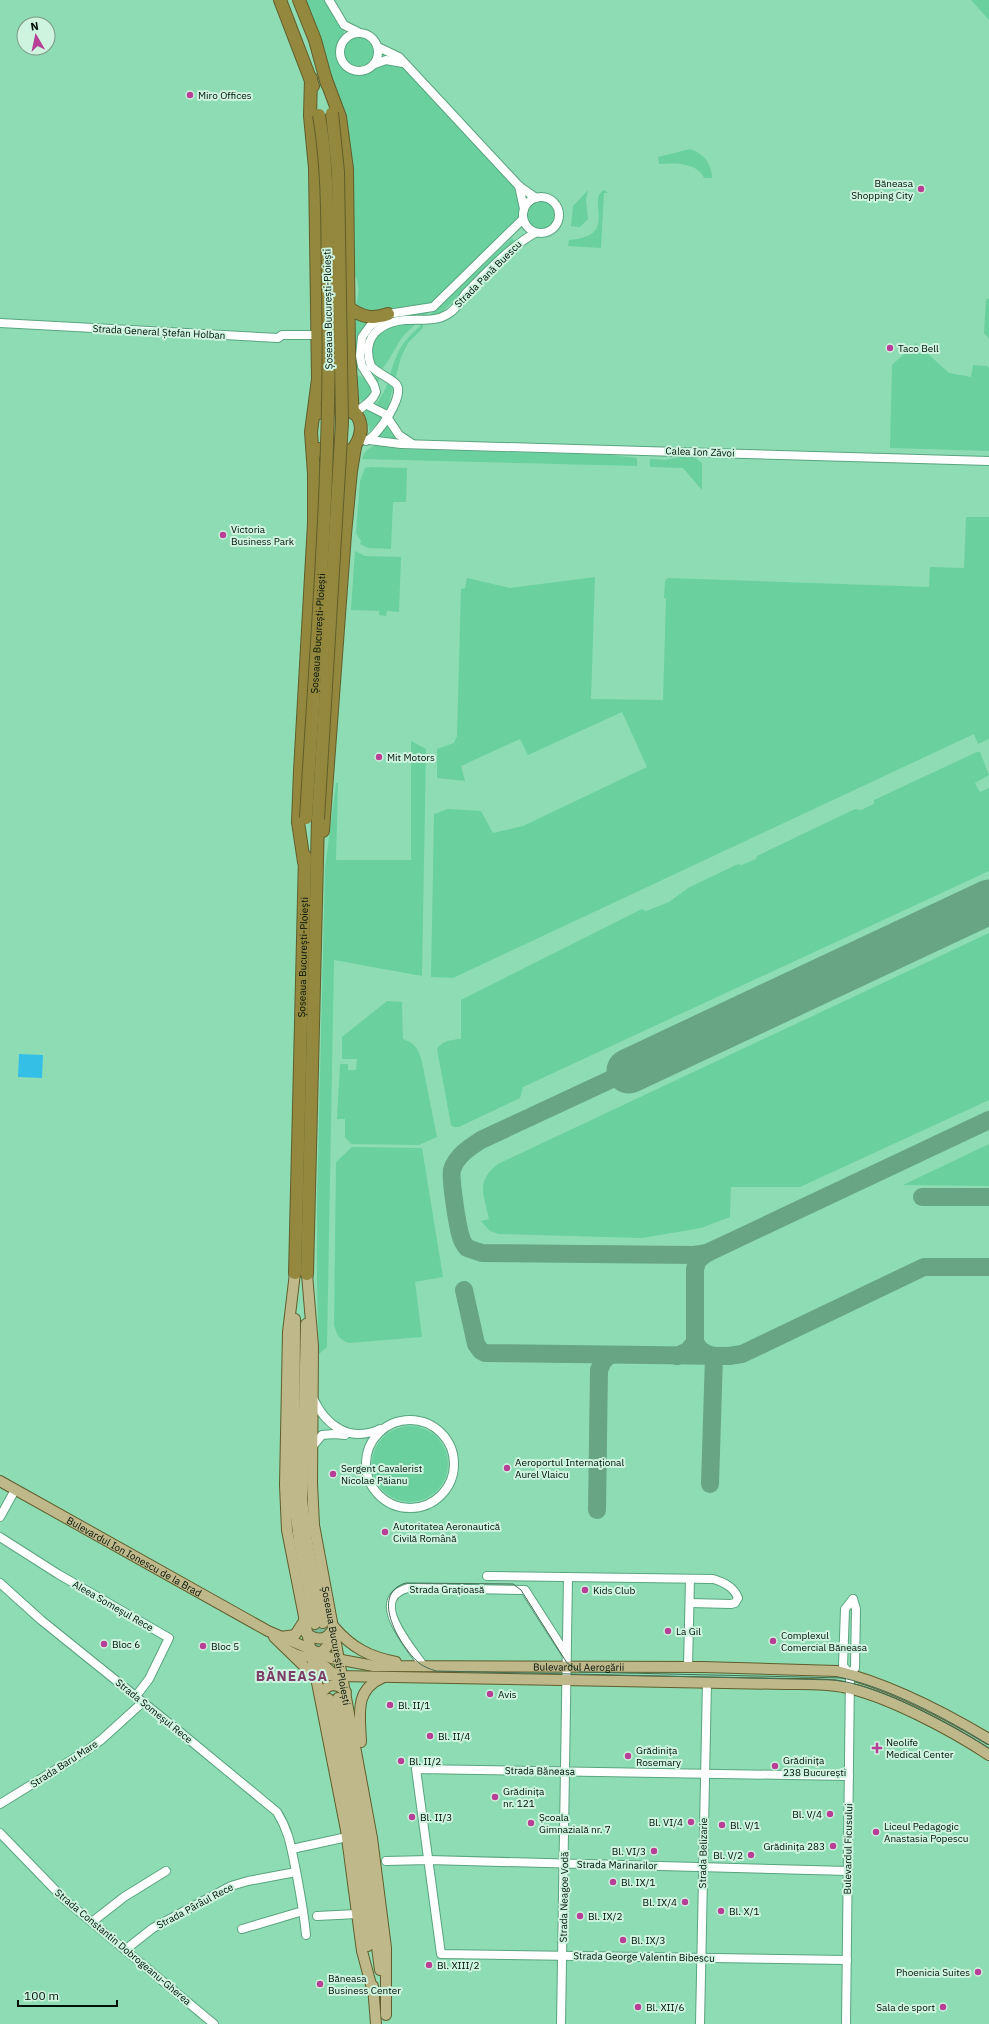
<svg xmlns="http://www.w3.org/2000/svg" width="989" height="2024" viewBox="0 0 989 2024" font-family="'IBM Plex Sans',sans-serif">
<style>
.green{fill:#6ad09e}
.water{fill:#34c0e6}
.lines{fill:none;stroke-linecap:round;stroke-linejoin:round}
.taxiway{stroke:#68a585;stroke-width:18}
.runway{stroke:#68a585;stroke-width:45}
.major-tunnel{stroke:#79be9a;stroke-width:10;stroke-dasharray:10 5;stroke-linecap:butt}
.minor-casing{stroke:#58a57f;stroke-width:10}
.major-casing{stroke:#605e2b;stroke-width:12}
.highway-casing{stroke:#605e2b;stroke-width:14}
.minor{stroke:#fff;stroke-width:8}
.major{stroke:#bfb88b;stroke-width:10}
.highway{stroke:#94883e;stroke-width:12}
.tram{stroke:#416e56;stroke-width:1}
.highway-bridge-casing{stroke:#605e2b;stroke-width:14;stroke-linecap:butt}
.highway-bridge{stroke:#94883e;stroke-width:12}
.poi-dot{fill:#b73f95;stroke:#cef3de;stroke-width:1.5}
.labels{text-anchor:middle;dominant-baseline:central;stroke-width:4;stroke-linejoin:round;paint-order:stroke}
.poi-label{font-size:10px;fill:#001107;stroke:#cef3de;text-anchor:start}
.street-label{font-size:10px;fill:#001107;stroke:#cef3de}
.district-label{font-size:14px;font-weight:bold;letter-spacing:1px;fill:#7b3f68;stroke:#cef3de}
</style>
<rect width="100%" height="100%" fill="#8edcb4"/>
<g class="green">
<path d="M 299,0 L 329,0 C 333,7 340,16 343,24 C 347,35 337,46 340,57 C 345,73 364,75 375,64 L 405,64 L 519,186 C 524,211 529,213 510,234 L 405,334 C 388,354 382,394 349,363 C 349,354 348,344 349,335 C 352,310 369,286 348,265 L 343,133 Z"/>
<path d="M 971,0 L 989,0 L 989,20 Z"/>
<circle cx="359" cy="52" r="16"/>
<path d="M 690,149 C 704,153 712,165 712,178 L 704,178 C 697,162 674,163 659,164 L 658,157 Z"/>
<path d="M 588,190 L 586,199 L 588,219 L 580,227 L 571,226 L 573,206 Z"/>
<path d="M 604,190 L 608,193 L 604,193 L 601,248 L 568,246 L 569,240 C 621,236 585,200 604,190 Z"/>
<circle cx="541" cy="215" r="14"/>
<path d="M 512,238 L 515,243 L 430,323 L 430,315 Z"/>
<path d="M 986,299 L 989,299 L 989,339 L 984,333 Z"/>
<path d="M 423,323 L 423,328 L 408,343 L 401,357 L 387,411 L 376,404 C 389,389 389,372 397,355 C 402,342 413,333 423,323 Z"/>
<path d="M 916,343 L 949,373 L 971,377 L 973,365 L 987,366 L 989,368 L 989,451 L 890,448 L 892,365 Z"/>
<path d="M 358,375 L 364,378 L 380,377 L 374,392 L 362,401 L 359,399 L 356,376 Z"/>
<path d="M 368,410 L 383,417 L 370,431 L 364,411 Z"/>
<path d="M 387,423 L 399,439 L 399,441 L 375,437 Z"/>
<path d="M 380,445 L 398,449 L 611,455 L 637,458 L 637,466 L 362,459 C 364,450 371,446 380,445 Z"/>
<path d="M 680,457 L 694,457 L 702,463 L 702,490 L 683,468 L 650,467 L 650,459 L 665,460 Z"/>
<path d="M 371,467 L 407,468 L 406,502 L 393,502 L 391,549 L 368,548 L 360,544 L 361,541 L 356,533 L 360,481 L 365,468 Z"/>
<path d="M 966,517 L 989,517 L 989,739 L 978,744 L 974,734 L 453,978 L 431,977 L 434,814 L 448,809 L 481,811 L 493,833 L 523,826 L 647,767 L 622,712 L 528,755 L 520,739 L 461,766 L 465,781 L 437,778 L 437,749 L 454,743 L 457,736 L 461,589 L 465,588 L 467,578 L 510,588 L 595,577 L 591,699 L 663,700 L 666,599 L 664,598 L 665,581 L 668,578 L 929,587 L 930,567 L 964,568 Z"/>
<path d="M 355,551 L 365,556 L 401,557 L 399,612 L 387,611 L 386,616 L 379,615 L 379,611 L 351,610 Z"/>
<path d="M 411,741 L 426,749 L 422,976 L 334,960 L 327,1347 L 319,1354 L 317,1285 L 317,1200 L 325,868 L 336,783 L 338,783 L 336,860 L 411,860 Z"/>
<path d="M 977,752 L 980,752 L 989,775 L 975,783 L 980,792 L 989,788 L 989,871 L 523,1087 L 520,1098 L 459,1127 L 454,1127 L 451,1125 L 437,1049 C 443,1040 451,1040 461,1039 L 461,1000 L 642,909 L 646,911 L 669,902 L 688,888 L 738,864 L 741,865 L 756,859 L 757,856 L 855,809 L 861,810 L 874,804 L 874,800 Z"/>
<path d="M 989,933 L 989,1100 L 800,1187 L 731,1187 L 730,1217 L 701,1228 L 642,1238 L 499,1234 L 490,1231 L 481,1221 L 489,1219 C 484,1194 475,1182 498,1164 Z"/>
<path d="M 387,1001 L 402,1002 L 403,1039 C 415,1043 419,1050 422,1062 L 437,1137 L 419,1145 L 351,1144 L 345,1137 L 345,1119 L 337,1119 L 340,1064 L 348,1064 L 348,1070 L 356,1070 L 357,1059 L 342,1059 L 342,1037 Z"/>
<path d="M 989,1144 L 989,1186 L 903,1185 Z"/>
<path d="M 352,1147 L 422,1148 L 443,1277 L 415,1282 L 422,1337 L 349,1343 C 339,1340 337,1335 334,1325 L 336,1162 Z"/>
<circle cx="410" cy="1464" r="38"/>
</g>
<path class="water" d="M 19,1054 L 43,1055 L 42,1078 L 18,1077 Z"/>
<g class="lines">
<g class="taxiway">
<path d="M 629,1071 L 481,1140 C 470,1147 456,1156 452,1170 C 450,1179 458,1231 462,1240 C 463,1243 465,1245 467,1248 L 482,1253 L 694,1255 L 707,1253 L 989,1120"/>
<path d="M 922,1197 L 989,1197"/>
<path d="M 464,1290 L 476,1344 L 481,1351 L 485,1353 L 729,1356 L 742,1354 L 924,1267 L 989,1267"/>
<path d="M 695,1342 L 695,1269 L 698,1260 L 707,1253"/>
<path d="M 677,1356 L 688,1351 L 695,1342 C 699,1350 704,1354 714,1356 L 710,1484"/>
<path d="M 597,1510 L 599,1370 L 603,1361 L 610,1355"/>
</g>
<path class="runway" d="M 629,1071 L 989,902"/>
<g class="major-tunnel">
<path d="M 323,1623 L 338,1698"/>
<path d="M 315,1624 L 329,1699"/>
</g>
<g class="minor-casing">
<g id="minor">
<path d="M 329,0 L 344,25 L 358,32"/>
<circle cx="359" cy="52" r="19"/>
<path d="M 378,47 L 399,57 L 519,186 L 536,198"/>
<path d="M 375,64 L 386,60 L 403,63"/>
<path d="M 519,186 L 524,209"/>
<circle cx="541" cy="215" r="18"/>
<path d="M 0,323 L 278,338 L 282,335 L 317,335"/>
<path d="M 367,405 L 385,414 L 399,435 L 411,443"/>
<path d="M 354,414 C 362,406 372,403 376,392 L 374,385 L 362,366 L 360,356 L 362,337 L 370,326 L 388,314 L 433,307 L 523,219"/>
<path d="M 369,440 L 401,444 L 989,461"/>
<path d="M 366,441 C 377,437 406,395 396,384 C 389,377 378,374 371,366 C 366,353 367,339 378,330 C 401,311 428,327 448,314 C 456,310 461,300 466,293 C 487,272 510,247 535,233"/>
<path d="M 313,1398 C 326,1426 350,1443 380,1429"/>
<circle cx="410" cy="1464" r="44"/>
<path d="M 312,1447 L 322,1435 L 334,1434 L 345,1435"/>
<path d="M 0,1517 L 15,1490"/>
<path d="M 0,1537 L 58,1574 L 169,1638 L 149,1679 L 136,1696"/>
<path d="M 487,1576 L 713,1579 C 724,1582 734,1587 738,1598 L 735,1603 L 731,1604 L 690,1603"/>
<path d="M 0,1583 L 41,1620 L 180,1732 L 277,1812 C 290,1833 291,1848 296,1871 C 300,1892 304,1913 306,1935"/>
<path d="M 424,1667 C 413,1649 366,1599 408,1588 L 525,1590 L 566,1654"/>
<path d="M 688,1667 L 690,1579"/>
<path d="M 850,1674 L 843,1666 L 845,1609 L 853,1599"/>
<path d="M 0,1804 L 86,1751 L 101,1740 L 143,1702"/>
<path d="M 0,1833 L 64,1899 L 214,2024"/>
<path d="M 292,1849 L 347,1837"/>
<path d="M 386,1861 L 429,1860 L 848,1871"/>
<path d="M 317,1916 L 357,1914"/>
<path d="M 92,1922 L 124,1897 L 166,1871"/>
<path d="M 242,1929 L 303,1911"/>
<path d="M 125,1950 L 153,1928 L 231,1886 L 248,1881 L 296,1872"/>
<path d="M 847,1960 L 441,1954 L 416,1769 L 849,1776"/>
<path d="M 561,2024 L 568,1577"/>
<path d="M 700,2024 L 707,1682"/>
<path d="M 846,2024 L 850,1674 L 855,1668 L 856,1609 L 853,1599"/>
</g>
</g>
<g class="major-casing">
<g id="major">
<path d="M 295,1273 L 288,1332 L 285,1485 L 287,1530 L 346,1830 L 362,1951 L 373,1992"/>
<path id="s1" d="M 307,1274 L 313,1346 L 312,1483 L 314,1525 L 372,1838 L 386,1948 L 386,2015"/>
<path d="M 295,1319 L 294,1500 L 299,1541 L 315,1624"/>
<path d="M 306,1324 L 302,1499 L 307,1541 L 323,1623"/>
<path id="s2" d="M 0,1481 L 268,1631 L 331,1658 L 374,1666 L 702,1667 L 837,1671 C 890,1684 942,1711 989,1739"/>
<path d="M 334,1627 C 352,1648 370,1657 396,1662"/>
<path d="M 306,1633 C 317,1641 326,1641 333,1629"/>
<path d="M 274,1637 L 309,1671 L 336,1676 L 785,1684 C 804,1684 824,1683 843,1687 C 886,1695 953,1731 989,1755"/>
<path d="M 281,1637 L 295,1635 L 304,1621"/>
<path d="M 291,1652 C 310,1663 330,1653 333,1631"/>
<path d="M 312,1655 L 337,1677"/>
<path d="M 320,1696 C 326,1684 336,1681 346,1692"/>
<path d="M 338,1698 L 363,1838 L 380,1970"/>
<path d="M 329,1699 L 355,1839 L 368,1946"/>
<path d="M 361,1742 C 360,1715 354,1690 382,1678"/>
<path d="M 373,1986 L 376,2024"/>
</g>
</g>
<g class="highway-casing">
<g id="highway">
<path d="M 280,0 L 313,86"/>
<path d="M 299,0 L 315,40 L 327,84"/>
<path d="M 325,77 L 340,117 L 347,169 L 349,353 L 353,413"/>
<path d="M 349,308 C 364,318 372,319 388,314"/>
<path d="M 319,449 C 353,477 380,415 343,407 C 334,405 326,407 319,413"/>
<path d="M 323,831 L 345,534 L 351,471 L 355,447"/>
<path d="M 304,862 L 298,822 L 300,771 L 314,523 L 314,474 L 311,432 L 318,379 L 315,168 L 310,116 L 311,78"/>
<path id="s3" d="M 295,1273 L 305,856"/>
<path d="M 307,1274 L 318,819"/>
</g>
</g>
<use href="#minor" class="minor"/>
<use href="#major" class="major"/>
<use href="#highway" class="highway"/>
<path class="tram" d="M 989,1745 C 947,1719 891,1689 843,1678 L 581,1672 L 567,1663 L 521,1590 L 513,1584 L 406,1583 C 368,1594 401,1648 419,1663 C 424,1667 430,1669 436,1671 L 836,1680 C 883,1687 948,1723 989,1748"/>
<g class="highway-bridge-casing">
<g id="highway-bridge">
<path id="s4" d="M 306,818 C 316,643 332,467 328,291 C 327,232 329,173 319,115"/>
<path d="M 318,819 L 342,422 L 338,172 L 332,113"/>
</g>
</g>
<use href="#highway-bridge" class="highway-bridge"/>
</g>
<g class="poi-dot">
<circle cx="190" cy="95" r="4"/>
<circle cx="921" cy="189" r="4"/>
<circle cx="890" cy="348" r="4"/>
<circle cx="223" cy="535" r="4"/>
<circle cx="379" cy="757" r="4"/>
<circle cx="507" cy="1468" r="4"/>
<circle cx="333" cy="1474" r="4"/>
<circle cx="385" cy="1532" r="4"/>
<circle cx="585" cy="1590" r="4"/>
<circle cx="668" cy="1631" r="4"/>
<circle cx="773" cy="1641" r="4"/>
<circle cx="104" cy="1644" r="4"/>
<circle cx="203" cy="1646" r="4"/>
<circle cx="490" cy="1694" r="4"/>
<circle cx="390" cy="1705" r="4"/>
<circle cx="430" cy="1736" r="4"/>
<path d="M875 1742h4v4h4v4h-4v4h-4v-4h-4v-4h4z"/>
<circle cx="628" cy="1756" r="4"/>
<circle cx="401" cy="1761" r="4"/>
<circle cx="775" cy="1766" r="4"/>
<circle cx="495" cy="1797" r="4"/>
<circle cx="830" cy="1814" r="4"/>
<circle cx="412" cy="1817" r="4"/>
<circle cx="691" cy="1822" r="4"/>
<circle cx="531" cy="1823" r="4"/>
<circle cx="722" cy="1825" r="4"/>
<circle cx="876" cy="1832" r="4"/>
<circle cx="833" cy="1846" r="4"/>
<circle cx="654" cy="1851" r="4"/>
<circle cx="751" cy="1855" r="4"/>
<circle cx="613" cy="1882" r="4"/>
<circle cx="685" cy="1902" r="4"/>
<circle cx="721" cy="1911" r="4"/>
<circle cx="580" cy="1916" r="4"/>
<circle cx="623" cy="1940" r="4"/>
<circle cx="429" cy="1965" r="4"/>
<circle cx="978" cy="1972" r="4"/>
<circle cx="320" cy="1984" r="4"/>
<circle cx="638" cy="2007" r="4"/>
<circle cx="943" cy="2007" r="4"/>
</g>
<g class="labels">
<g class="poi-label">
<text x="198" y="95">Miro Offices</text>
<text x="913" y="183" text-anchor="end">Băneasa<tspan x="913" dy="12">Shopping City</tspan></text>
<text x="898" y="348">Taco Bell</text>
<text x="231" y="529">Victoria<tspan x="231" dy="12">Business Park</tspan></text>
<text x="387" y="757">Mit Motors</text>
<text x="515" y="1462">Aeroportul Internațional<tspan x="515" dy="12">Aurel Vlaicu</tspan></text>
<text x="341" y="1468">Sergent Cavalerist<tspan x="341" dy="12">Nicolae Păianu</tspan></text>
<text x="393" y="1526">Autoritatea Aeronautică<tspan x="393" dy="12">Civilă Română</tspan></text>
<text x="593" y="1590">Kids Club</text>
<text x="676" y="1631">La Gil</text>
<text x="781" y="1635">Complexul<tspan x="781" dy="12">Comercial Băneasa</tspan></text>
<text x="112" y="1644">Bloc 6</text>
<text x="211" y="1646">Bloc 5</text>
<text x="498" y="1694">Avis</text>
<text x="398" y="1705">Bl. II/1</text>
<text x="438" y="1736">Bl. II/4</text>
<text x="886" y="1742">Neolife<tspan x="886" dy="12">Medical Center</tspan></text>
<text x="636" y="1750">Grădinița<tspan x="636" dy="12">Rosemary</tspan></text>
<text x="783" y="1760">Grădinița<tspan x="783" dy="12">238 București</tspan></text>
<text x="409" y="1761">Bl. II/2</text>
<text x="503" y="1791">Grădinița<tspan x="503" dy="12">nr. 121</tspan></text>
<text x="822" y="1814" text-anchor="end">Bl. V/4</text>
<text x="420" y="1817">Bl. II/3</text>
<text x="539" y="1817">Școala<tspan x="539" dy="12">Gimnazială nr. 7</tspan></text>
<text x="683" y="1822" text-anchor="end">Bl. VI/4</text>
<text x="730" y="1825">Bl. V/1</text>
<text x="884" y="1826">Liceul Pedagogic<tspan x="884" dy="12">Anastasia Popescu</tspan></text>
<text x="825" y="1846" text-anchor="end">Grădinița 283</text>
<text x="646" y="1851" text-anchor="end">Bl. VI/3</text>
<text x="743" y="1855" text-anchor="end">Bl. V/2</text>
<text x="621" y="1882">Bl. IX/1</text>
<text x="677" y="1902" text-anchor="end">Bl. IX/4</text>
<text x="729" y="1911">Bl. X/1</text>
<text x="588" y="1916">Bl. IX/2</text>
<text x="631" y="1940">Bl. IX/3</text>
<text x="437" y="1965">Bl. XIII/2</text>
<text x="970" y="1972" text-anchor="end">Phoenicia Suites</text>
<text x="328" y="1978">Băneasa<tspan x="328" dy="12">Business Center</tspan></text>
<text x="646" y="2007">Bl. XII/6</text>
<text x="935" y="2007" text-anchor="end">Sala de sport</text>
</g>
<g class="street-label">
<text transform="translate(488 274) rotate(-45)">Strada Pană Buescu</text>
<text transform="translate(328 309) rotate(-91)">Șoseaua București-Ploiești</text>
<text transform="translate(159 332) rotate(3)">Strada General Ștefan Holban</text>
<text transform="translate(700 452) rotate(2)">Calea Ion Zăvoi</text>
<text stroke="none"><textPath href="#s4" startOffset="185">Șoseaua București-Ploiești</textPath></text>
<text stroke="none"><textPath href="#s3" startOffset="316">Șoseaua București-Ploiești</textPath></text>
<text stroke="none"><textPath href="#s2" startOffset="154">Bulevardul Ion Ionescu de la Brad</textPath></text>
<text x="447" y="1589">Strada Grațioasă</text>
<text transform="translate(113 1606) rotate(30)">Aleea Someșul Rece</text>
<text stroke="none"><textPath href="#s1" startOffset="374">Șoseaua București-Ploiești</textPath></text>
<text stroke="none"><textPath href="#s2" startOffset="624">Bulevardul Aerogării</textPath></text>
<text transform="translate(154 1711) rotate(39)">Strada Someșul Rece</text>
<text transform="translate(64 1764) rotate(-33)">Strada Baru Mare</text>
<text transform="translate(540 1771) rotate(1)">Strada Băneasa</text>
<text transform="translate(848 1849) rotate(-89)">Bulevardul Ficusului</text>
<text transform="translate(703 1853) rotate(-89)">Strada Belizarie</text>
<text transform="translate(617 1865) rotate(1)">Strada Marinarilor</text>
<text transform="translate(564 1897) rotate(-89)">Strada Neagoe Vodă</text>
<text transform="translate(195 1906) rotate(-28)">Strada Pârâul Rece</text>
<text transform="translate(123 1947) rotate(40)">Strada Constantin Dobrogeanu-Gherea</text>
<text transform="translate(644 1957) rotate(1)">Strada George Valentin Bibescu</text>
</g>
<g class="district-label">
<text x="292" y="1676">BĂNEASA</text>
</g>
</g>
<g transform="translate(36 36) rotate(351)"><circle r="19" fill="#cef3de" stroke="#7c9988"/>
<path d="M0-3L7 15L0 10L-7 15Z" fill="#b73f95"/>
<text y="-6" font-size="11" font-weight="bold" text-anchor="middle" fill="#001107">N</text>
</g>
<path d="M18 2000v6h99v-6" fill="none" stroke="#001107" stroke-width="2"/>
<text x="24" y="2000" font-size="12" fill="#001107" stroke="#cef3de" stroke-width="3" paint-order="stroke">100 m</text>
</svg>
